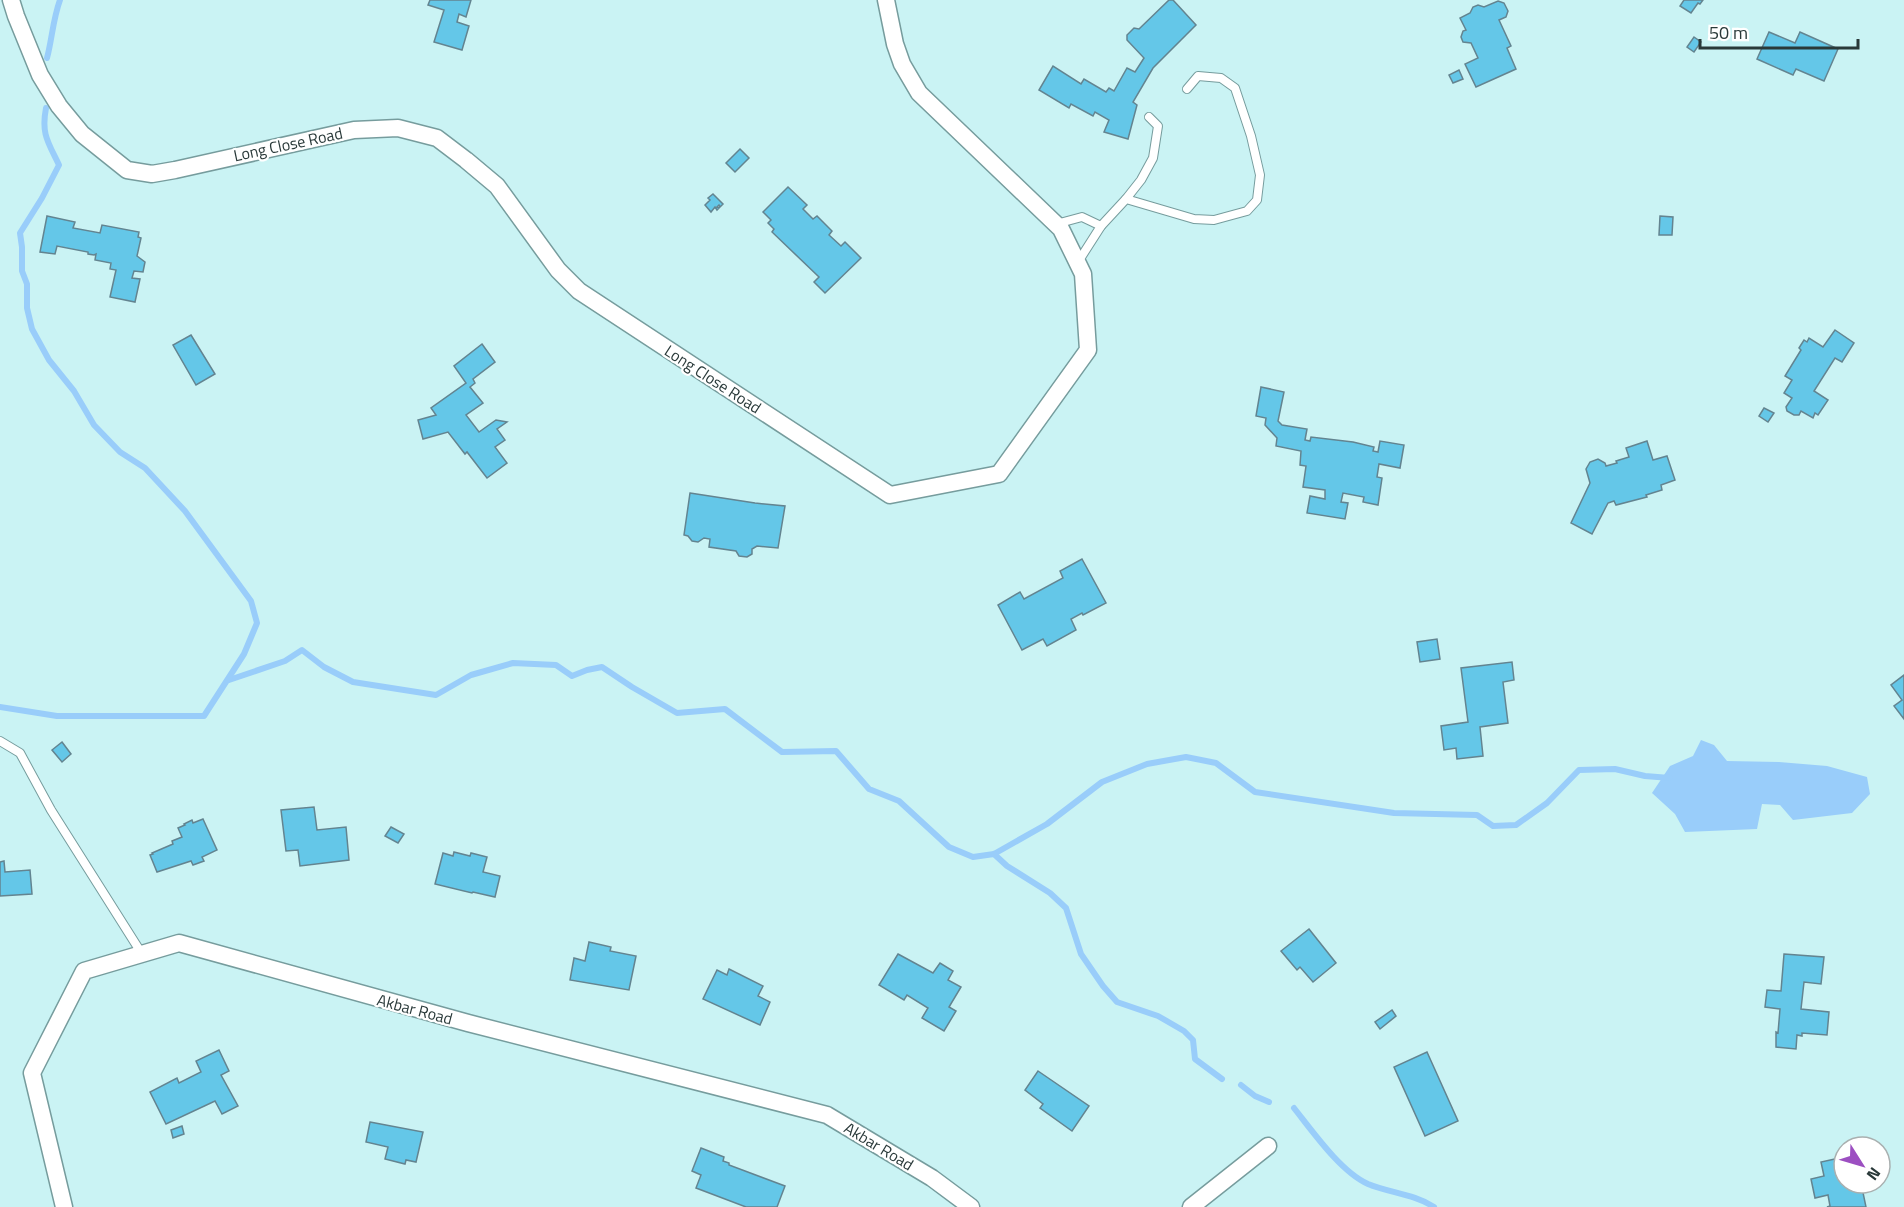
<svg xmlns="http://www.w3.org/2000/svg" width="1904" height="1207" viewBox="0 0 1904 1207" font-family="'Titillium Web',sans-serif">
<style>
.water{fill:#99cdfa}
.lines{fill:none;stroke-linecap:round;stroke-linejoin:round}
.stream{stroke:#99cdfa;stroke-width:6}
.building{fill:#64c7e8;stroke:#638490;stroke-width:1.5}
.lane-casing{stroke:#769c9d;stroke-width:10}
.street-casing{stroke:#769c9d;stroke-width:19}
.lane{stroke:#fff;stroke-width:8}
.street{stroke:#fff;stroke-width:16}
.labels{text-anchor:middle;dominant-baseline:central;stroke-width:4.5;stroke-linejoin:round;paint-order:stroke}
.street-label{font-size:16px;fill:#293939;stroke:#fff}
</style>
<rect width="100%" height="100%" fill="#caf3f4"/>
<path class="water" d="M 1701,740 L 1714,745 L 1727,761 L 1779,762 L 1827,766 L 1867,777 L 1870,794 L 1852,813 L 1793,820 L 1780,805 L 1762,804 L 1757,829 L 1685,832 L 1675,814 L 1652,793 L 1670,766 L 1693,756 Z"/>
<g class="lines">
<g class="stream">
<path d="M 47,58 C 52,39 53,19 60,0"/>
<path d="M 229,680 L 285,661 L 302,650 L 324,667 L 353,682 L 436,695 L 471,675 L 513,663 L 556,665 L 572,676 L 587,670 L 602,667 L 632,687 L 677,713 L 725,709 L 782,752 L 836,751 L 869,789 L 899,801 L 949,847 L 973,857 L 994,854 L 1047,824 L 1102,782 L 1147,764 L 1186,757 L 1216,763 L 1255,792 L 1394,813 L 1477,815 L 1493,826 L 1516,825 L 1547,803 L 1579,770 L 1615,769 L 1645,776 L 1670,778"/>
<path d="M 0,707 L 57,716 L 204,716 L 244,654 L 257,623 L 251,601 L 185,511 L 145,468 L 120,452 L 94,425 L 74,391 L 49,360 L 32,329 L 27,308 L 27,284 L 22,271 L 22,247 L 20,233 L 42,198 L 59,165 C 48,142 41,134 46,108"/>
<path d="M 994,854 L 1007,866 L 1050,893 L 1066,908 L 1081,954 L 1103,986 L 1117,1002 L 1158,1016 L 1184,1031 L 1193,1040 L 1195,1059 L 1222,1079"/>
<path d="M 1241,1085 L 1255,1096 L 1269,1102"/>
<path d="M 1294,1108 C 1313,1132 1341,1172 1368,1184 C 1390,1193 1414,1194 1434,1207"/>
</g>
</g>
<g class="building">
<path d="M 430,0 L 471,0 L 466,17 L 459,14 L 457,22 L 469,26 L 462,50 L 434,42 L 444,10 L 428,5 Z"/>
<path d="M 1169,0 L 1173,0 L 1196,25 L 1153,68 L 1133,102 L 1137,105 L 1128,139 L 1104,132 L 1109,120 L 1095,112 L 1093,116 L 1071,104 L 1069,108 L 1039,90 L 1053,66 L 1081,84 L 1084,79 L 1106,92 L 1109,88 L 1114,91 L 1127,68 L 1135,72 L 1144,58 L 1127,40 L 1127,35 L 1134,28 L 1139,29 Z"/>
<path d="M 1684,0 L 1703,0 L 1700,4 L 1698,3 L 1691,13 L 1680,6 Z"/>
<path d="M 1498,1 L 1504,3 L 1508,11 L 1506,17 L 1499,20 L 1511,46 L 1507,48 L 1516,69 L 1476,87 L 1465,64 L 1478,58 L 1471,43 L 1463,42 L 1461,37 L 1463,31 L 1466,30 L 1460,18 L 1470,13 L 1473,7 L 1478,5 L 1484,7 Z"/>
<path d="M 1769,32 L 1795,43 L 1800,32 L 1838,49 L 1824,81 L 1796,69 L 1793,75 L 1757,59 Z"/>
<path d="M 1694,37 L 1701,42 L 1694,52 L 1687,47 Z"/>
<path d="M 1459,70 L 1463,79 L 1453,83 L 1449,75 Z"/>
<path d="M 740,149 L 749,158 L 735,172 L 726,163 Z"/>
<path d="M 788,187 L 807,205 L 803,209 L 813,219 L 817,216 L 832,231 L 829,235 L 841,246 L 845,242 L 861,258 L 825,293 L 814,282 L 819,277 L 772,232 L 774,229 L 768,223 L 771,220 L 763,212 Z"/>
<path d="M 713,194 L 723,204 L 720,207 L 719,205 L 717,207 L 719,208 L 717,210 L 715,207 L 711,212 L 705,205 L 710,200 L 708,198 Z"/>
<path d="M 47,216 L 75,222 L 73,228 L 100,233 L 102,225 L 139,232 L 138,237 L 141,238 L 137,256 L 145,262 L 143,272 L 134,271 L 132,278 L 140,279 L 135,302 L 110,297 L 116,270 L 110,269 L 111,263 L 95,260 L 96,254 L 94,255 L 88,254 L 88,252 L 57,246 L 55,254 L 40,252 Z"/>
<path d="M 1660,216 L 1673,217 L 1672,235 L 1659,235 Z"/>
<path d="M 1835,330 L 1854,343 L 1842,362 L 1835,358 L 1814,391 L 1828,400 L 1818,415 L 1815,413 L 1813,418 L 1801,411 L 1799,415 L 1794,415 L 1787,411 L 1786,407 L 1792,398 L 1784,393 L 1792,380 L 1785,376 L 1801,350 L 1799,348 L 1804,340 L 1807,342 L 1809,338 L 1823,347 Z"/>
<path d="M 191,335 L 215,374 L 196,385 L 173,345 Z"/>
<path d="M 482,344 L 495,362 L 473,379 L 475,383 L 470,387 L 483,403 L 466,415 L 479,432 L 496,420 L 507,422 L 497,429 L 505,440 L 495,447 L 507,463 L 487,478 L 467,452 L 465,454 L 448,432 L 423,439 L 418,420 L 436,415 L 431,408 L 466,383 L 454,366 Z"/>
<path d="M 1261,387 L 1284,392 L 1278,421 L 1282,425 L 1307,429 L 1305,440 L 1310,441 L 1311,437 L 1353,442 L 1374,447 L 1373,451 L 1378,452 L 1380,441 L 1404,445 L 1400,468 L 1379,464 L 1377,477 L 1382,478 L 1378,505 L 1363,502 L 1364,497 L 1343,493 L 1341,502 L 1348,503 L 1345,519 L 1307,513 L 1310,496 L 1325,499 L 1325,490 L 1303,487 L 1306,466 L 1300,465 L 1301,451 L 1276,446 L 1277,438 L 1265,425 L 1266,418 L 1256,416 Z"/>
<path d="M 1764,408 L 1774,413 L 1768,422 L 1759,416 Z"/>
<path d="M 1647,441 L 1653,460 L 1667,456 L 1675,480 L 1661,485 L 1662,490 L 1646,495 L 1647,497 L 1616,505 L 1614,501 L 1608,503 L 1592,534 L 1571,523 L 1590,483 L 1586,469 L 1590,462 L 1598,459 L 1605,463 L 1606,466 L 1617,463 L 1616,461 L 1629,457 L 1626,448 Z"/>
<path d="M 690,493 L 755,503 L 785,506 L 778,548 L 757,546 L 752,549 L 752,554 L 747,557 L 739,556 L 736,551 L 709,547 L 710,539 L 704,538 L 698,542 L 692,541 L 688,536 L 684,535 Z"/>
<path d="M 1082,559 L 1106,603 L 1083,615 L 1082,613 L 1071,619 L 1076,630 L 1047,646 L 1043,639 L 1022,650 L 998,605 L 1020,592 L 1024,599 L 1063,578 L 1060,571 Z"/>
<path d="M 1437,639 L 1440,659 L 1420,662 L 1417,642 Z"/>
<path d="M 1512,662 L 1514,680 L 1503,682 L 1508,723 L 1480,727 L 1483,756 L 1457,759 L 1456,748 L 1444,750 L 1441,726 L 1468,722 L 1461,668 Z"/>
<path d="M 1904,675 L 1904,719 L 1894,706 L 1902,700 L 1891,685 Z"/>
<path d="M 62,742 L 71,754 L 62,762 L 52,750 Z"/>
<path d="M 314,807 L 317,830 L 346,827 L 349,860 L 300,866 L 298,850 L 286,851 L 281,810 Z"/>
<path d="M 203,819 L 217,850 L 202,857 L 204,861 L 193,865 L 191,861 L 157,872 L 150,855 L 153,854 L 152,853 L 173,844 L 172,841 L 182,837 L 178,828 L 185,825 L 184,824 L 192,820 L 193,823 Z"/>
<path d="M 391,827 L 404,834 L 398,843 L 385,836 Z"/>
<path d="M 454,852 L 470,856 L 471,853 L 487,857 L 483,872 L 500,876 L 495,897 L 473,892 L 472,893 L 435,884 L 443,853 L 453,856 Z"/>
<path d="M 4,861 L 5,872 L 30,870 L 32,894 L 0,896 L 0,862 Z"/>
<path d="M 1309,929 L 1336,963 L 1313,982 L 1300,967 L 1297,970 L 1281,951 Z"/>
<path d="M 589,942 L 611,947 L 610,951 L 636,956 L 629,990 L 570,980 L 574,958 L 585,961 Z"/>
<path d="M 898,954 L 933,973 L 940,963 L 953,971 L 948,980 L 961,987 L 949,1007 L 956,1011 L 944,1031 L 922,1018 L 928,1008 L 907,995 L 904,1000 L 879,985 Z"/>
<path d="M 1784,954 L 1824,957 L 1821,984 L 1804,982 L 1801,1009 L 1829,1012 L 1827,1035 L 1802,1033 L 1802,1036 L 1797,1035 L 1796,1049 L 1776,1047 L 1776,1032 L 1778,1033 L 1780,1009 L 1765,1007 L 1767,990 L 1781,991 Z"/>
<path d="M 729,969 L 763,986 L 758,996 L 770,1002 L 760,1025 L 703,999 L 717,970 L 727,975 Z"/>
<path d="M 1392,1010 L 1396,1016 L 1380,1029 L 1375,1022 Z"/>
<path d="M 219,1050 L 229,1071 L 221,1075 L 238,1106 L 222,1114 L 215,1101 L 166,1124 L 150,1092 L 177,1078 L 179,1083 L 201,1072 L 196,1061 Z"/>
<path d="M 1427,1052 L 1458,1121 L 1425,1136 L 1394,1067 Z"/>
<path d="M 1038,1071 L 1089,1106 L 1072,1131 L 1040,1108 L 1043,1104 L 1025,1090 Z"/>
<path d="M 370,1122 L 423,1132 L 416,1162 L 406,1160 L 405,1164 L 385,1159 L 388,1147 L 366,1142 Z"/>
<path d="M 182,1126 L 184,1134 L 173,1138 L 171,1130 Z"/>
<path d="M 701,1148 L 724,1157 L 723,1161 L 729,1163 L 729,1165 L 785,1186 L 777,1207 L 746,1207 L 696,1188 L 701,1175 L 692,1171 Z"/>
<path d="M 1844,1157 L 1844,1183 L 1861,1183 L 1866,1207 L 1827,1207 L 1830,1206 L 1828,1195 L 1815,1198 L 1811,1179 L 1824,1176 L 1821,1162 Z"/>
</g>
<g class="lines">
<g class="lane-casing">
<g id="lane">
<path d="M 1126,199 L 1141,180 L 1153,158 L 1158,126 L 1149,117"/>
<path d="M 1056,224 L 1082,217 L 1101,226"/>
<path d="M 1078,262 L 1101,226 L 1126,199 L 1194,219 L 1214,220 L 1247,211 L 1257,200 L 1260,175 L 1251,136 L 1235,88 L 1221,78 L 1198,76 L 1187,89"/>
<path d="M 0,741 L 20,753 L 51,810 L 142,954"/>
</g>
</g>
<g class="street-casing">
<g id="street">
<path d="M 11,0 L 16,16 L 40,75 L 59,106 L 82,134 L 127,170 L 152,174 L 175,170 L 354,130 L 398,128 L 437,138 L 466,160 L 497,186 L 558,270 L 579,291 L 890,495 L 999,474 L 1088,350 L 1083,274 L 1061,229 L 919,93 L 902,64 L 895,44 L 886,0"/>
<path d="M 64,1207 L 32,1073 L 84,971 L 179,943 L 468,1023 L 827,1115 L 932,1178 L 971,1207"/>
<path d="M 1191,1207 L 1268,1146"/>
</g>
</g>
<use href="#lane" class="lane"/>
<use href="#street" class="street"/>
</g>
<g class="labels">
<g class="street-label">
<text transform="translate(288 144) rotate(-12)">Long Close Road</text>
<text transform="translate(713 379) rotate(33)">Long Close Road</text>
<text transform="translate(415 1009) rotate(15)">Akbar Road</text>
<text transform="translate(879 1146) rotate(31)">Akbar Road</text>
</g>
</g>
<g transform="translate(1862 1165) rotate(127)"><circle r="28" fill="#ffffff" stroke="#a9b0b0" stroke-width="1.5"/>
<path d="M0-4.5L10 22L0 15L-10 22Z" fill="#9c4fc1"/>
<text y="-9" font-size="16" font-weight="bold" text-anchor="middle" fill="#293939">N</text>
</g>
<path d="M1700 39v9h158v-9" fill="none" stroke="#293939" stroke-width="3"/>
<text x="1709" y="39" font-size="18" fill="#293939" stroke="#ffffff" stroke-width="4.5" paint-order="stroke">50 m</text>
</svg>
